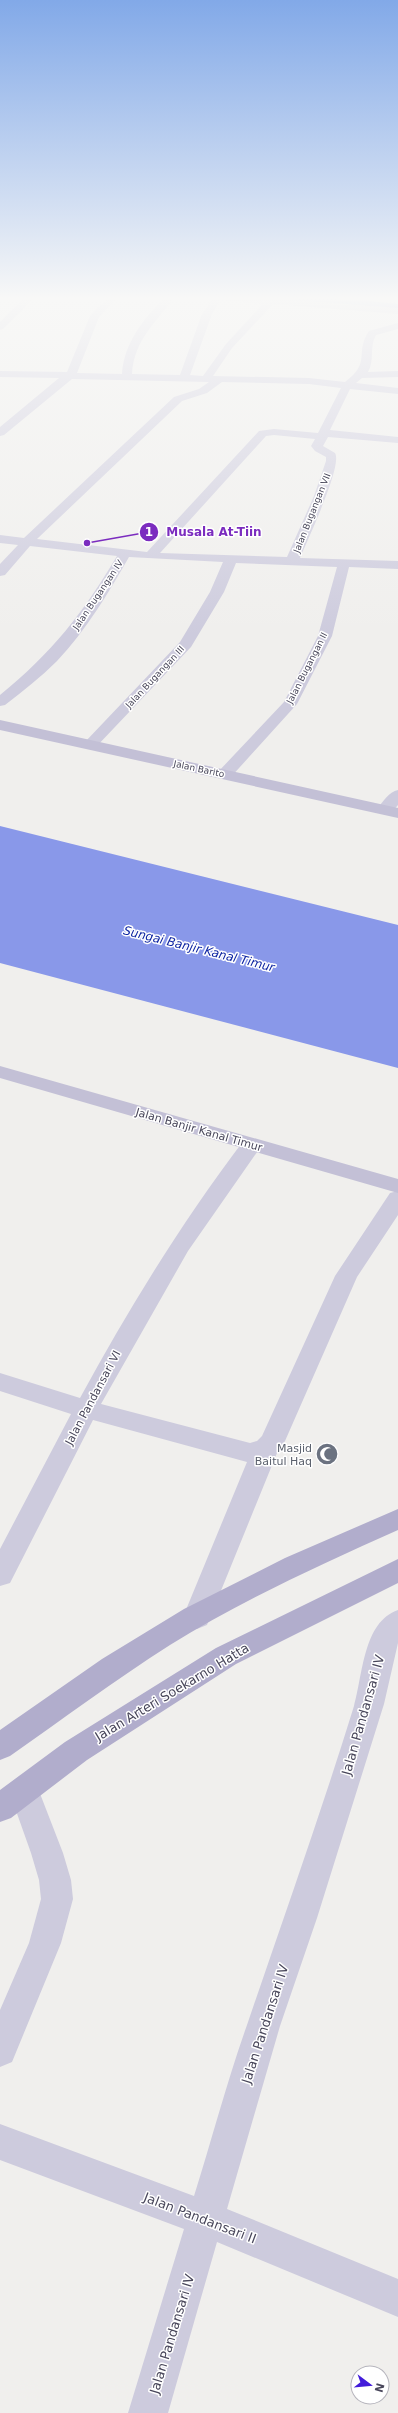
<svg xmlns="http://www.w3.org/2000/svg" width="398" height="2413" viewBox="0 0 398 2413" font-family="'DejaVu Sans',sans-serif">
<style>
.water{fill:#8998e9}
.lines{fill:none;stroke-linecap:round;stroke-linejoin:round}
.street{fill:#cdcbdd;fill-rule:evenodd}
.secondary{fill:#c3c0d6;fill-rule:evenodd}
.primary{fill:#b1adcc;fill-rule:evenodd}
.labels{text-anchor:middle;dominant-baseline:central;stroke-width:3;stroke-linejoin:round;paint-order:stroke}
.far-street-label{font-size:9px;fill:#48465a;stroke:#fff}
.street-label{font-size:11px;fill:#48465a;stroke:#fff}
.worship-label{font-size:11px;fill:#5b616d;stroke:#fff;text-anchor:end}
.water-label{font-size:12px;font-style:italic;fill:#0f26a3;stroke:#fff}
.near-street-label{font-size:13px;fill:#48465a;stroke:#fff}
.leader{fill:none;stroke:#7b2cbf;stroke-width:1.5}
.callout-dot{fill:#7b2cbf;stroke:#fff;stroke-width:1.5}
.mark-label{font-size:12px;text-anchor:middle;font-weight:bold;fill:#fff}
.callout-label{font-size:12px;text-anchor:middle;font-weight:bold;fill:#7b2cbf;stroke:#fff;stroke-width:3;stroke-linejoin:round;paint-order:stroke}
</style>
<rect width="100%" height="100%" fill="#f0efed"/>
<g class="water">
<path d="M 239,297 C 292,297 345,298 398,304 L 398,309 Z"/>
<path d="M 0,826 L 398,925 L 398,1068 L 0,963 Z"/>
</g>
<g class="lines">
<g class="street">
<path d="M 25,297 L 35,297 L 3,329 L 0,330 L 0,322 Z"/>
<path d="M 108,297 L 118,297 L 99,317 L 77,373 L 122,374 C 124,342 144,319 165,297 L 175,297 C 156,322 134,340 132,374 L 180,375 L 202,314 L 212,300 L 207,297 L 271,298 L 398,308 L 398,314 L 273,304 L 232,348 L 213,376 L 309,378 L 345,382 C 372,362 354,353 369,331 L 398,323 L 398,329 L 376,335 C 369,347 375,360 368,372 L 398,371 L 398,377 L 362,378 L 356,383 L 398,388 L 398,394 L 350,389 L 330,430 L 398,437 L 398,443 L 328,437 L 323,446 L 335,453 C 343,465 307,541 300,558 L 398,561 L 398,569 L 349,567 L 332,636 L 297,704 L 230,778 L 218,778 L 216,775 L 218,772 L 284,702 L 318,636 L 337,567 L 236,563 L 224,592 L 191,647 L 95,748 L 85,748 L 82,745 L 85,742 L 180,642 L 210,592 L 223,562 L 129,557 C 108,594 86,630 57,661 C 41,677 23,691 5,705 L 0,706 L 0,695 C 51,654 84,612 117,556 L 30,546 L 5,575 L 0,576 L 0,564 L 18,545 L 0,543 L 0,535 L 24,538 L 174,397 L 199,389 L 209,382 L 72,379 L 4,435 L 0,436 L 0,427 L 59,378 L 0,377 L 0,371 L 67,372 L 90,316 ZM 220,300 L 263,304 L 226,344 L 203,376 L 190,375 L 212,314 ZM 222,382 L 309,384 L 341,388 L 318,433 L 274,429 L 259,431 L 147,552 L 37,539 L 182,401 L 207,393 ZM 274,435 L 315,439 L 311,446 L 315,451 L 326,457 L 326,461 L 314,496 L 287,557 L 160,553 L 266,436 Z"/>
<path d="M 398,790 L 398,805 L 391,813 L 379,813 L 377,810 C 382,802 389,792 398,790 Z"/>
<path d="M 251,1138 L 258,1140 L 262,1145 L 188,1251 L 101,1404 L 250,1443 L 257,1441 L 262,1436 L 335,1276 L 390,1193 L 398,1191 L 398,1215 L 357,1277 L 285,1441 L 277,1453 L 207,1625 L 197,1629 L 187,1625 L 183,1617 L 247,1462 L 93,1420 L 10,1583 L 0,1586 L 0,1549 L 71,1414 L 0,1391 L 0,1373 L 80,1398 C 129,1308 182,1222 244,1140 Z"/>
<path d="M 398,1610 L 398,1643 L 384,1704 L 317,1918 L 280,2026 L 227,2209 L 398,2279 L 398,2317 L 217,2242 L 168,2413 L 128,2413 L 184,2229 L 0,2160 L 0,2124 L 194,2196 C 212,2139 227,2081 247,2025 C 283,1919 321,1813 354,1706 C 363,1675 363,1622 398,1610 Z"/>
<path d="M 24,1777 L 35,1781 L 39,1791 L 63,1853 L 71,1880 L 73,1899 L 61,1943 L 12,2062 L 0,2067 L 0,2010 L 29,1943 L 41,1899 L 39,1880 L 31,1853 L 9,1791 L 13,1781 Z"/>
</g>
<g class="secondary">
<path d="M 0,720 L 398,808 L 398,818 L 0,730 Z"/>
<path d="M 0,1066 L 398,1179 L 398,1193 L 0,1078 Z"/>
</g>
<g class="primary">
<path d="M 398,1509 L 398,1530 C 320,1565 242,1600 170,1645 C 115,1680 63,1719 10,1756 L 0,1760 L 0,1730 L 102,1659 L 184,1609 L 285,1558 Z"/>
<path d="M 398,1559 L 398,1583 L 236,1664 L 87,1760 L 11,1818 L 0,1822 L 0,1790 L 65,1742 L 216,1648 Z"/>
</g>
</g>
<linearGradient id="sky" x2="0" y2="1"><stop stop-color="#82a9e8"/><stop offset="0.47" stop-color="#f8f8f7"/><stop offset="1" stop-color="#f8f8f7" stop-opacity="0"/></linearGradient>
<rect width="398" height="635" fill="url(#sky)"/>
<defs>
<g id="mosque-disc" transform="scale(1.15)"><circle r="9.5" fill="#6b7280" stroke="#fff"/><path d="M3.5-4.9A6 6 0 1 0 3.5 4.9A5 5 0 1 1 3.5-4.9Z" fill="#fff"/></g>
</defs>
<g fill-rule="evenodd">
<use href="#mosque-disc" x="327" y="1454"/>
</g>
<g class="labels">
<g class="far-street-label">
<text transform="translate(312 513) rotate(-68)">Jalan Bugangan VII</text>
<text transform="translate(98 595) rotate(-56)">Jalan Bugangan IV</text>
<text transform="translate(307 668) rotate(-63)">Jalan Bugangan II</text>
<text transform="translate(155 677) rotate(-47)">Jalan Bugangan III</text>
<text transform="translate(199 769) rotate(12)">Jalan Barito</text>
</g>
<g class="street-label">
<text transform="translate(199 1130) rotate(16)">Jalan Banjir Kanal Timur</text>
<text transform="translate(93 1398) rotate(-62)">Jalan Pandansari VI</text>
</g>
<g class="worship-label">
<text x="312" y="1448">Masjid<tspan x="312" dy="13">Baitul Haq</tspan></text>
</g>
<g class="water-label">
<text transform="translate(199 949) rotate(14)">Sungai Banjir Kanal Timur</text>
</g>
<g class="near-street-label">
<text transform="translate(172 1692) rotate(-31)">Jalan Arteri Soekarno Hatta</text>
<text transform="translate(363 1715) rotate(-74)">Jalan Pandansari IV</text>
<text transform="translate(265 2024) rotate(-72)">Jalan Pandansari IV</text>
<text transform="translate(200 2218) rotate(21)">Jalan Pandansari II</text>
<text transform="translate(172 2334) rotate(-73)">Jalan Pandansari IV</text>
</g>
</g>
<path class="leader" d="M87 543L149 532"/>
<g class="callout-dot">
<circle cx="87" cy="543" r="4"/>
<circle cx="149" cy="532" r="10"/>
</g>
<g class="mark-label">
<text x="149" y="536">1</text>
</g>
<g class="callout-label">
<text x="214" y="536">Musala At-Tiin</text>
</g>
<g transform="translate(370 2385) rotate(106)"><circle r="19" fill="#ffffff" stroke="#b6b5bd"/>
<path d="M0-3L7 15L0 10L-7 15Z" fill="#421cda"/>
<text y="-6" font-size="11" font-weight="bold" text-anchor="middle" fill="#48465a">N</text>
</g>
</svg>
